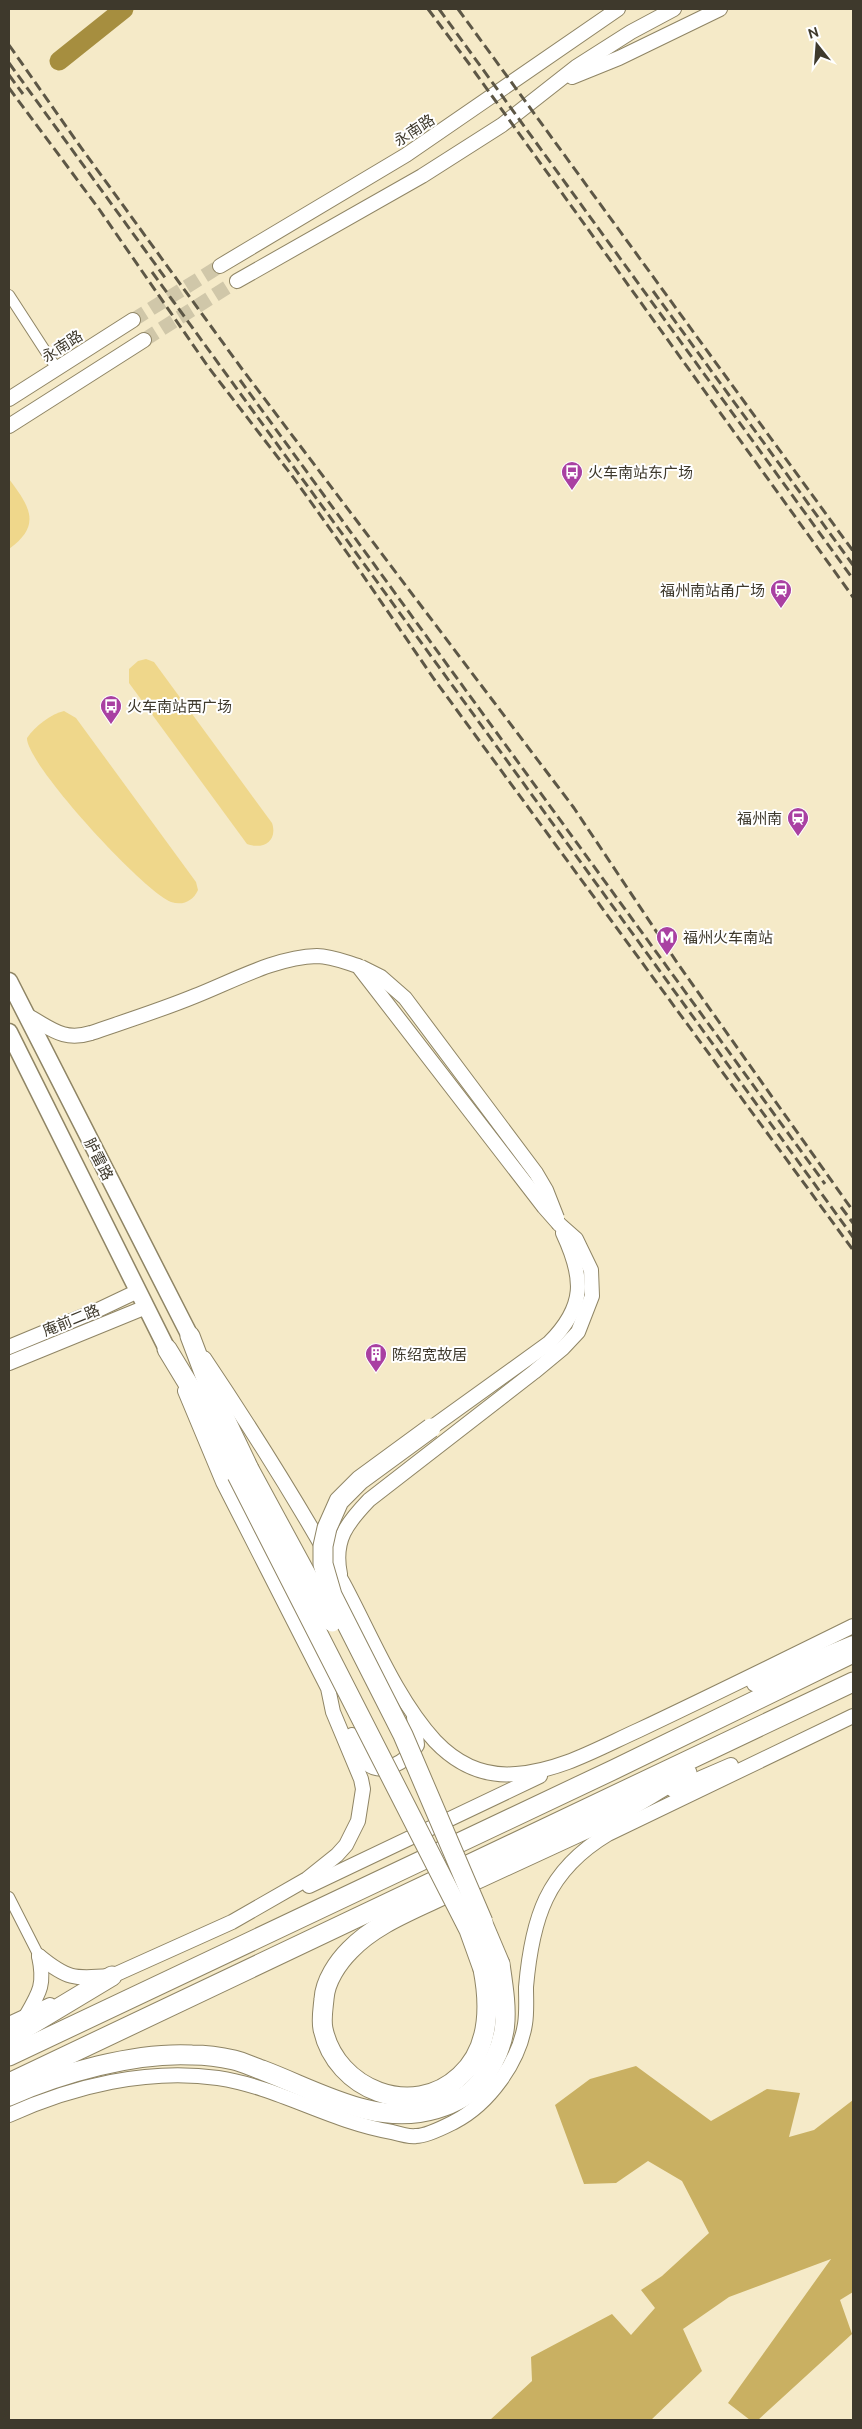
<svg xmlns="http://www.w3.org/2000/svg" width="862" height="2429" viewBox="0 0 862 2429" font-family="Ubuntu,'Noto Sans SC',sans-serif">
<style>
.green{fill:#efd78b}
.forest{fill:#c9b062}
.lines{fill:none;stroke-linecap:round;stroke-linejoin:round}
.river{stroke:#a68e3f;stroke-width:19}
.secondary-tunnel{stroke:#d0c7a9;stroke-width:14;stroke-dasharray:14 7;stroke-linecap:butt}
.street-casing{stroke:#8f8565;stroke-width:12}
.secondary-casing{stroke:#8f8565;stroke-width:16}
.primary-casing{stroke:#8f8565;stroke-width:19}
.highway-casing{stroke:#8f8565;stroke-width:21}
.street{stroke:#fff;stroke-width:10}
.secondary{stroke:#fff;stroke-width:14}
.primary{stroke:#fff;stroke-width:16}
.highway{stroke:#fff;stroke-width:19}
.rail{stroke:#5d5746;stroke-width:3;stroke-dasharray:10 5;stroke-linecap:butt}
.secondary-bridge-casing{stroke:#8f8565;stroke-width:16;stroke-linecap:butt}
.highway-bridge-casing{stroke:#8f8565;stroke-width:21;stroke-linecap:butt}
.secondary-bridge{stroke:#fff;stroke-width:14}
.highway-bridge{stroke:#fff;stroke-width:19}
.labels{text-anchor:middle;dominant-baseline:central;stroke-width:4;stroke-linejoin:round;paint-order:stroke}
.street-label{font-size:15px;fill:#3e392c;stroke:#fff}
.poi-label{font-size:15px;fill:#3e392c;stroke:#fff;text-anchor:start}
</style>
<rect width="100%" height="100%" fill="#f5eac8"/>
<g class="green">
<path d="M 9,479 C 30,507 42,525 9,549 Z"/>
<path d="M 146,659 L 154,662 L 272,823 C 278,841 263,850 247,844 L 129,683 L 129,669 L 138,661 Z"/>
<path d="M 64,711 L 76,718 L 196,882 L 198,890 C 193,901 183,906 171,902 C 144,892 26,764 27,738 C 35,726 51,714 64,711 Z"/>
</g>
<path class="forest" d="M 636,2066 L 711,2121 L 767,2089 L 800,2093 L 789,2137 L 814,2130 L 853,2100 L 853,2292 L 840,2300 L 852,2334 L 758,2420 L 750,2420 L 728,2403 L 831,2259 L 729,2297 L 683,2329 L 702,2371 L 651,2420 L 490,2420 L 532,2381 L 531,2357 L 612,2314 L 631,2335 L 655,2308 L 641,2290 L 662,2276 L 709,2233 L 682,2181 L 648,2161 L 616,2183 L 584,2184 L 555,2105 L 590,2079 Z"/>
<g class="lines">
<path class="river" d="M 59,61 L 124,9"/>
<g class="secondary-tunnel">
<path d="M 133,320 L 220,266"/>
<path d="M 144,340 L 237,281"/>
</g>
<g class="street-casing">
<g id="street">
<path d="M 9,295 L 57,369"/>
<path d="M 9,1897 L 39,1956"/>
</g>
</g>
<g class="secondary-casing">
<g id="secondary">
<path d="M 572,77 L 619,58 L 720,9"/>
<path d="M 220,266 L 406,155 L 618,9"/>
<path d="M 237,281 L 422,176 L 502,125 L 576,67 L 631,32 L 674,9"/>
<path d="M 9,399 L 133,320"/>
<path d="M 9,426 L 144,340"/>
<path d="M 26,1015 C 50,1027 62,1042 91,1033"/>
<path d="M 9,1347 L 98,1310 L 138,1291"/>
<path d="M 204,1358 C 253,1431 300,1506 343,1583 C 370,1633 396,1699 435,1741 C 457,1764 483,1777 516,1774 C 560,1771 599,1748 639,1730 C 711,1696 782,1661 853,1626"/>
<path d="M 9,1363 L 146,1307"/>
<path d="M 431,1428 L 549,1343 C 586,1306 584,1278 563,1233"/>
<path d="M 340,1574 C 333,1540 347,1523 369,1500 L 534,1372 L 563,1348 L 578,1332 L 592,1296 L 591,1270 L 576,1239 L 559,1224"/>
<path d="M 754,1684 L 853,1643"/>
<path d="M 352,1735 C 356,1742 359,1752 364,1760 C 379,1780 408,1761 417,1745 L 414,1717"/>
<path d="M 673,1790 L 731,1765"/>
<path d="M 309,1886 L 540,1776"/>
<path d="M 39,1956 C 67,1979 74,1979 109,1976"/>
<path d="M 103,1980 L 232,1922 L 307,1879 L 337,1855 L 346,1845 L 358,1821 L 363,1789 L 361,1779 L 333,1712 L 328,1688 L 223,1482 L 185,1391"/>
<path d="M 26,2016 C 40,1992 45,1984 39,1956"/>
<path d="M 9,2024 L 50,2005"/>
<path d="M 9,2115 C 73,2086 148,2068 218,2078 C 278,2087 332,2122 392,2132 C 399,2134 409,2137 416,2136 C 427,2136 444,2127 454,2122 C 489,2104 519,2062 525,2024 C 527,2012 526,1999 526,1987 C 532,1919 546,1871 608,1834 L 853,1716"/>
</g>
</g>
<g class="primary-casing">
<g id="primary">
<path d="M 9,981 L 190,1336"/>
<path d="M 9,1032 L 167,1349"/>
</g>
</g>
<g class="highway-casing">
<g id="highway">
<path d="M 190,1336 L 207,1381 L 249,1469"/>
<path d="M 167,1349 L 204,1410 L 237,1475"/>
<path d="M 483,1969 C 490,2005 490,2049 460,2076 C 413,2120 336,2090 323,2029 C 321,2020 323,2009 324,1999 C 325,1981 338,1962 350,1950 C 376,1923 413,1910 445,1894 C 497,1870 549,1846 601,1822 C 630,1808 659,1788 687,1773"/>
<path d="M 9,2038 L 112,1976"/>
<path d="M 9,2056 L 615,1769 L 853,1653"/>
<path d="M 9,2083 L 853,1682"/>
<path d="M 9,2096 C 61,2073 135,2052 192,2055 C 206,2055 221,2057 234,2060 C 243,2062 253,2067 262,2070 C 318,2091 375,2127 436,2109 C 453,2104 469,2096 480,2082 C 512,2041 507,2012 500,1964"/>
</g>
</g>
<use href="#street" class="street"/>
<use href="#secondary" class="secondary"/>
<use href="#primary" class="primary"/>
<use href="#highway" class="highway"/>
<g class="rail">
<path d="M 428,9 L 470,65"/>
<path d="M 439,9 L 853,579"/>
<path d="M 458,9 L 853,551"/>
<path d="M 9,45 L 77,142 L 242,369 L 574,808 L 678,964 L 853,1211"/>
<path d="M 9,63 L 166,279"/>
<path d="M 474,71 L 853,597"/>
<path d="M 9,75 L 23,94"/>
<path d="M 9,88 L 99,209 L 209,368 L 293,477 L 360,571 L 434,679 L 853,1250"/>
<path d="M 152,272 L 853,1237"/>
<path d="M 653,291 L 853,565"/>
<path d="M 240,380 L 825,1184"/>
<path d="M 841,1207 L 853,1223"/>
</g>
<g class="secondary-bridge-casing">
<g id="secondary-bridge">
<path d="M 361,967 L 381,977 L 405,998 L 536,1173 L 546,1190 L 557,1218"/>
<path d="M 91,1033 C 126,1021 161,1010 195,996 C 233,981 276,957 317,956 C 331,956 345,962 358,966 L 544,1207 L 559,1224"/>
</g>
</g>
<g class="highway-bridge-casing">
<g id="highway-bridge">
<path d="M 431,1428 L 360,1480 L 339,1501 L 327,1528 L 323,1546 L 323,1564 L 332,1595 L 403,1735 L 483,1922"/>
<path d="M 249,1469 L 332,1622"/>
<path d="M 237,1475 L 469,1930 L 483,1969"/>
<path d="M 478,1912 L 500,1964"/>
</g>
</g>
<use href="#secondary-bridge" class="secondary-bridge"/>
<use href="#highway-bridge" class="highway-bridge"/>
</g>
<defs>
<g id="bus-pin" transform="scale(1.125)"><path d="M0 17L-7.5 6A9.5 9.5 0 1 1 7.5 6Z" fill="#a940a2" stroke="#fff"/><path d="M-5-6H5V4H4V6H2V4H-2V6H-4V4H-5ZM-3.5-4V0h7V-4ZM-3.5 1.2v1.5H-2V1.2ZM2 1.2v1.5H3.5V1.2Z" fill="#fff"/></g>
<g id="station-pin" transform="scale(1.125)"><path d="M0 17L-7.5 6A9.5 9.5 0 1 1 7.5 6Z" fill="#a940a2" stroke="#fff"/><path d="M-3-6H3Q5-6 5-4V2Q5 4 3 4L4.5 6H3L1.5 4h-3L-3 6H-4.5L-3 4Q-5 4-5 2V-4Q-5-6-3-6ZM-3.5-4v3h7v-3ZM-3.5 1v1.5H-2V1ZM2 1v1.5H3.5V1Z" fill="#fff"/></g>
<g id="metro-pin" transform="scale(1.125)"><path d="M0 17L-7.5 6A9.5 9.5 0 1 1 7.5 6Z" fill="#a940a2" stroke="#fff"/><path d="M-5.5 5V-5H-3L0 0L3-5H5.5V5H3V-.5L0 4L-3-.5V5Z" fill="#fff"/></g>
<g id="building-pin" transform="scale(1.125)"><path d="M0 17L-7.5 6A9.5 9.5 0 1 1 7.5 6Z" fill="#a940a2" stroke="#fff"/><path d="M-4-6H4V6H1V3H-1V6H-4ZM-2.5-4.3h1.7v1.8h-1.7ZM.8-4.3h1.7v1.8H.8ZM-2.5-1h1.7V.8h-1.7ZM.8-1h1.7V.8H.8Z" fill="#fff"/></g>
</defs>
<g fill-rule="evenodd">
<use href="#bus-pin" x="572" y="472"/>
<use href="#station-pin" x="781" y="590"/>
<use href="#bus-pin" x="111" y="706"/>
<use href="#station-pin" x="798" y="818"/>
<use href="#metro-pin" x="667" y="937"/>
<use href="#building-pin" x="376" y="1354"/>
</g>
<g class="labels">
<g class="street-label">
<text transform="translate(414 130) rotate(-33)">永南路</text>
<text transform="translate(62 346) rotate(-33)">永南路</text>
<text transform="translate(99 1159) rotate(63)">胪雷路</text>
<text transform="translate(71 1320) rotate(-22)">庵前二路</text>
</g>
<g class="poi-label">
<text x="588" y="472">火车南站东广场</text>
<text x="765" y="590" text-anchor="end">福州南站甬广场</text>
<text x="127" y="706">火车南站西广场</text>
<text x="782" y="818" text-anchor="end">福州南</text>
<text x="683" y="937">福州火车南站</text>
<text x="392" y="1354">陈绍宽故居</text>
</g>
</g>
<rect width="862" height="2429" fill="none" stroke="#3e392c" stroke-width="20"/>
<g transform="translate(817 45) rotate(343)" stroke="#ffffff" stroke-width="4" paint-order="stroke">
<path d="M0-4L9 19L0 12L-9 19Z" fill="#3e392c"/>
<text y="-8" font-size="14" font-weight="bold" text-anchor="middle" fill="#3e392c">N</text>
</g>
</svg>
